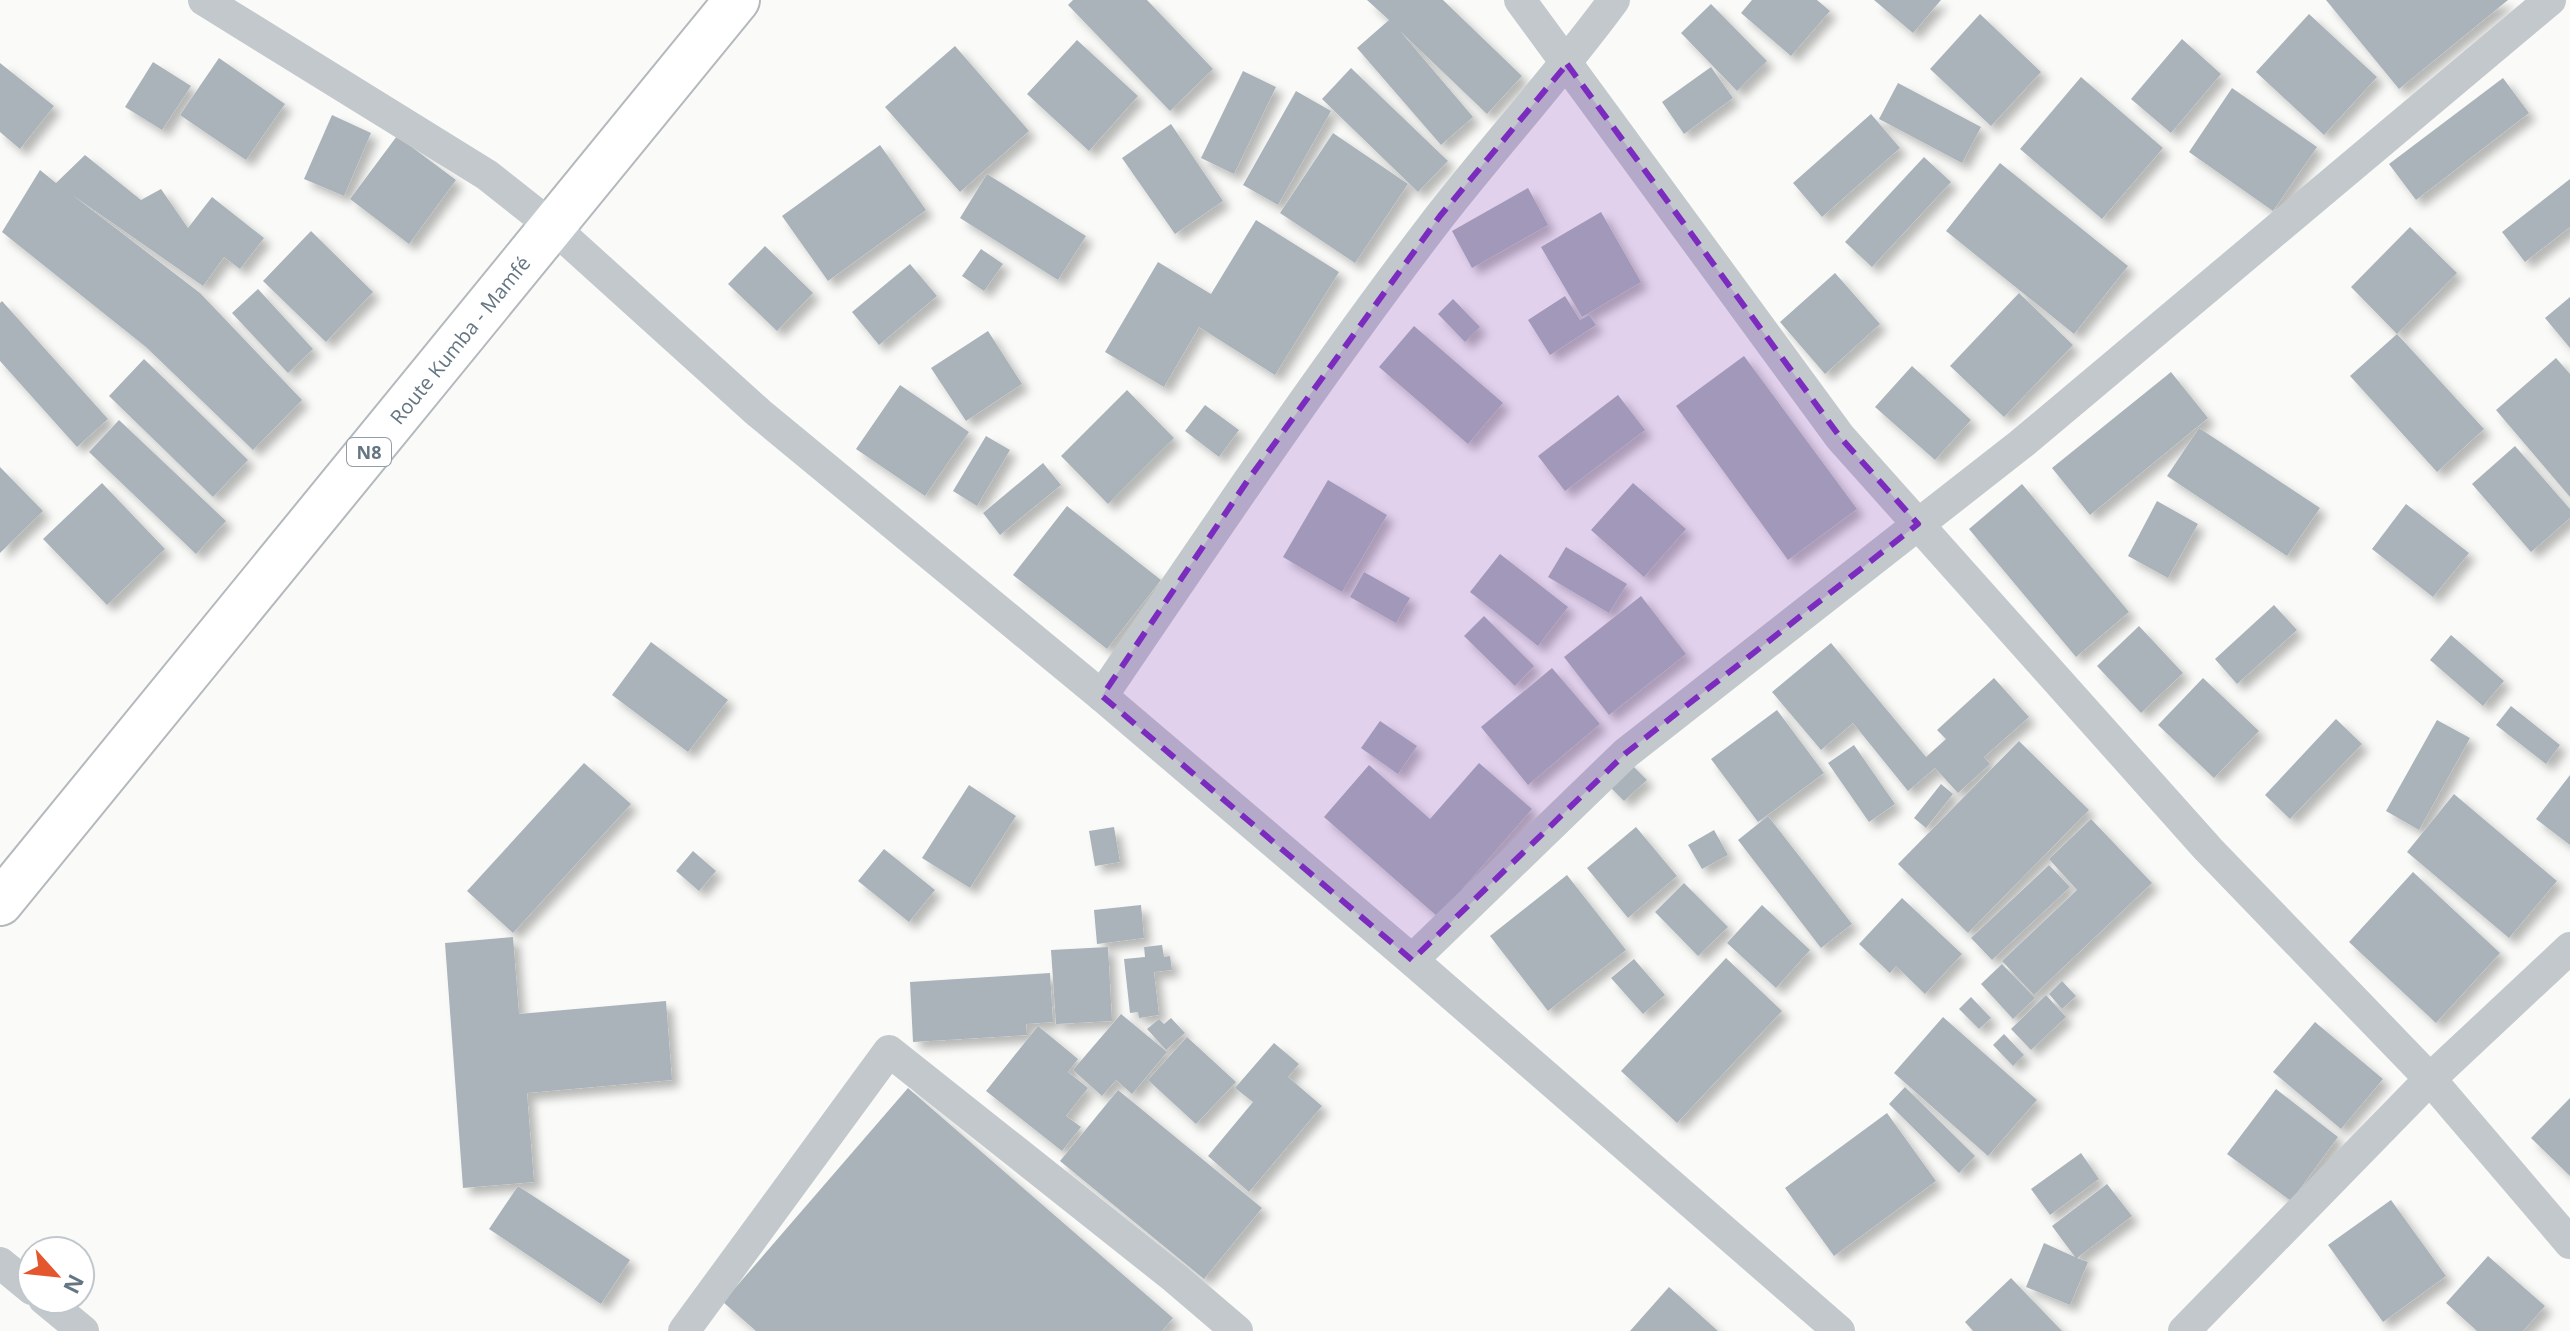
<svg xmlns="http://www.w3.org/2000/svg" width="2570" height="1331" viewBox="0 0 2570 1331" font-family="'Open Sans',sans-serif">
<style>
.building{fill:#aab3b9;filter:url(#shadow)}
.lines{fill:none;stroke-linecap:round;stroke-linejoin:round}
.highway-casing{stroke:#b4b9bd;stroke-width:48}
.street{stroke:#c3c8cc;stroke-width:32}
.highway{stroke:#fff;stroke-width:44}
.marked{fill:#7b2cbf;fill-opacity:0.2;stroke:#7b2cbf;stroke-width:6;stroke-dasharray:16 10;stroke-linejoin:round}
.labels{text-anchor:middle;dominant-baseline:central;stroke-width:8;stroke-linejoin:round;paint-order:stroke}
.shield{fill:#fff;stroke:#939fa8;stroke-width:2}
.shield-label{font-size:18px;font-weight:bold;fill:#657683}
.street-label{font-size:20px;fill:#657683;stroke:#fff}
</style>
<defs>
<filter id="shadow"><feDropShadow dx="7" dy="7" stdDeviation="4" flood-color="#0004"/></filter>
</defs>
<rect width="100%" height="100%" fill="#fafaf8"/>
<g class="building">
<path d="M 1073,0 L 1147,0 L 1213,69 L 1170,111 L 1068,5 Z"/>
<path d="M 1367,0 L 1443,0 L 1522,76 L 1487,114 L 1400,31 L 1473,117 L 1441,145 L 1357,48 L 1389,20 Z"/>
<path d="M 1752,0 L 1817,0 L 1830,11 L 1791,56 L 1741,13 Z"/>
<path d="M 1874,0 L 1941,0 L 1913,33 Z"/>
<path d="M 2326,0 L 2508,0 L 2399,89 Z"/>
<path d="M 1711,4 L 1767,61 L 1737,91 L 1681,33 Z"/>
<path d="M 1980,14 L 2041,72 L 1991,126 L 1930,69 Z"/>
<path d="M 2309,14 L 2377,77 L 2324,135 L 2256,72 Z"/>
<path d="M 2182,39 L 2221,74 L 2171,133 L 2131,99 Z"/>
<path d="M 1077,40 L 1138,96 L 1089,151 L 1027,94 Z"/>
<path d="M 955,46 L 1029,131 L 960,192 L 885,107 Z"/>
<path d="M 219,58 L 285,104 L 246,160 L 180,115 Z"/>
<path d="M 153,62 L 191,86 L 162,130 L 125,107 Z"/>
<path d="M 0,63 L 54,106 L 20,149 L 0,132 Z"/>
<path d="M 1711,67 L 1733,98 L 1684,134 L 1662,102 Z"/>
<path d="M 1351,68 L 1448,161 L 1418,192 L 1322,99 Z"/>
<path d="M 1243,71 L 1276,87 L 1234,174 L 1201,158 Z"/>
<path d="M 2081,77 L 2163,148 L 2102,219 L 2020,149 Z"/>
<path d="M 2503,78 L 2529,113 L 2416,200 L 2389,164 Z"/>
<path d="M 1898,83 L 1981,127 L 1962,163 L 1879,119 Z"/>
<path d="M 2232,88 L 2317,147 L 2273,211 L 2189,152 Z"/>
<path d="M 1296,91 L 1331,111 L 1278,205 L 1243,185 Z"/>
<path d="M 1871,114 L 1900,148 L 1822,217 L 1793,183 Z"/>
<path d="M 332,115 L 371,133 L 344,196 L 304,179 Z"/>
<path d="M 1171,124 L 1223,201 L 1175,234 L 1122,158 Z"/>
<path d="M 1333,133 L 1408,184 L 1355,263 L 1280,213 Z"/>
<path d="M 397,136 L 456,180 L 409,244 L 350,199 Z"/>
<path d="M 880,145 L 926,210 L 828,281 L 782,216 Z"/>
<path d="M 85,155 L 141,200 L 161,189 L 188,228 L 212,197 L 264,238 L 240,269 L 224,257 L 203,286 L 71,194 L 200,293 L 302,400 L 253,450 L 146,347 L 2,232 L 40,170 L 56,183 Z"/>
<path d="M 1924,157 L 1951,182 L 1872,267 L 1845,242 Z"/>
<path d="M 2000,163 L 2128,266 L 2074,334 L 1946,231 Z"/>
<path d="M 987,174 L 1086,236 L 1058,280 L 960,218 Z"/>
<path d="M 2570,179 L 2570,227 L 2525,262 L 2502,232 Z"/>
<path d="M 1528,188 L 1548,225 L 1472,268 L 1452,231 Z"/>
<path d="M 1601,212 L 1641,282 L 1582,317 L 1541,247 Z"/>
<path d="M 1256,220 L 1339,272 L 1275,375 L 1199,327 L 1164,387 L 1105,352 L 1158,262 L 1211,294 Z"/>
<path d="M 2410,227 L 2457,273 L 2397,334 L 2351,287 Z"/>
<path d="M 311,231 L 373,292 L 326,342 L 263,281 Z"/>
<path d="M 765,246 L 813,293 L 777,331 L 728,284 Z"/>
<path d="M 981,249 L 1003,264 L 984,291 L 962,276 Z"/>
<path d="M 910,264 L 937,296 L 879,345 L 852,312 Z"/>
<path d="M 1835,273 L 1880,324 L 1825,374 L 1780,322 Z"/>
<path d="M 258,289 L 313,349 L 288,373 L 232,313 Z"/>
<path d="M 2019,293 L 2073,345 L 2004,417 L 1950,366 Z"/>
<path d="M 1565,296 L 1580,320 L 1589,315 L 1596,325 L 1550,355 L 1528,320 Z"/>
<path d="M 2570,297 L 2570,348 L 2545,318 Z"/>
<path d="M 1453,299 L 1480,327 L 1465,342 L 1438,314 Z"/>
<path d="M 2,301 L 108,419 L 77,447 L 0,361 L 0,303 Z"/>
<path d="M 1414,326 L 1503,403 L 1468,444 L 1379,367 Z"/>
<path d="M 988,331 L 1022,384 L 966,421 L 931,368 Z"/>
<path d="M 2397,334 L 2484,429 L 2437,472 L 2350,376 Z"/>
<path d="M 1744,356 L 1857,509 L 1788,560 L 1676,406 Z"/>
<path d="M 2556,358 L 2570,374 L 2570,497 L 2496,410 Z"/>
<path d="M 144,359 L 248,460 L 213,497 L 109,396 Z"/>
<path d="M 1912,366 L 1971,420 L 1935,460 L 1875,407 Z"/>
<path d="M 2171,372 L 2208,418 L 2090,515 L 2052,468 Z"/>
<path d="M 900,385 L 969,432 L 925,496 L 856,449 Z"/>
<path d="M 1127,390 L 1174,438 L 1108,504 L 1061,456 Z"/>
<path d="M 1618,395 L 1645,430 L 1565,491 L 1538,456 Z"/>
<path d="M 1205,405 L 1239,430 L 1219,457 L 1185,431 Z"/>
<path d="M 119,420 L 226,521 L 196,554 L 89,452 Z"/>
<path d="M 2199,428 L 2320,508 L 2287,556 L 2167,476 Z"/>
<path d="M 986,436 L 1010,450 L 977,506 L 953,491 Z"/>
<path d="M 2515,446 L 2570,509 L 2570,518 L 2531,552 L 2472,484 Z"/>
<path d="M 1043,463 L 1061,485 L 1000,535 L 983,513 Z"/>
<path d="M 0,467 L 43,511 L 0,553 Z"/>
<path d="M 1328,480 L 1387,515 L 1342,592 L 1283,557 Z"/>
<path d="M 102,483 L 165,549 L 107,605 L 43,539 Z"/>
<path d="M 1633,483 L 1686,529 L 1644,577 L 1591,530 Z"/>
<path d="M 2022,484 L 2129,612 L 2076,657 L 1969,529 Z"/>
<path d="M 2157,501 L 2198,524 L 2168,578 L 2128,556 Z"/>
<path d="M 2406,504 L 2469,553 L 2433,597 L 2372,549 Z"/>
<path d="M 1067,506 L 1161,580 L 1107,649 L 1013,575 Z"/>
<path d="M 1566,547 L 1627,584 L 1609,613 L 1548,577 Z"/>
<path d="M 1500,554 L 1568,607 L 1538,646 L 1470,592 Z"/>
<path d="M 1364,572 L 1410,598 L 1396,623 L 1350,597 Z"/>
<path d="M 1641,596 L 1686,654 L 1609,715 L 1564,657 Z"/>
<path d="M 2274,605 L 2297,630 L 2237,684 L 2215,659 Z"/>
<path d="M 1484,616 L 1534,666 L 1515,686 L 1464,636 Z"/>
<path d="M 2139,626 L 2183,673 L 2141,713 L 2097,666 Z"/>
<path d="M 2451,635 L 2504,681 L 2483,706 L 2430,660 Z"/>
<path d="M 651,642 L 728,700 L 688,752 L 612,695 Z"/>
<path d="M 1831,643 L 1926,757 L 1946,739 L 1937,730 L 1994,678 L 2029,717 L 1984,757 L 1990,764 L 1958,793 L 1935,768 L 1908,791 L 1853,723 L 1821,750 L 1772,692 Z"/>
<path d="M 1552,668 L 1600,724 L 1528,785 L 1481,727 Z"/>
<path d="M 2203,678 L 2259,731 L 2214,778 L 2158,725 Z"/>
<path d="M 2511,706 L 2560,745 L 2546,764 L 2496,725 Z"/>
<path d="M 1777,710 L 1824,773 L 1758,822 L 1711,759 Z"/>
<path d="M 2336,719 L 2362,744 L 2290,819 L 2265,795 Z"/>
<path d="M 2437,720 L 2470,738 L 2419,830 L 2386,811 Z"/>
<path d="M 1380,721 L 1417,746 L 1398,774 L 1361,748 Z"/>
<path d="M 2019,741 L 2089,810 L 1968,933 L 1898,864 Z"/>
<path d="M 1854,745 L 1895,804 L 1869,822 L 1828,763 Z"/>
<path d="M 1627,760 L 1647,780 L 1624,801 L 1605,782 Z"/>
<path d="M 584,763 L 631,804 L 513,933 L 467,891 Z"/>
<path d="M 1479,763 L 1532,809 L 1438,917 L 1324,817 L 1369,765 L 1430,819 Z"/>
<path d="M 2570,775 L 2570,845 L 2536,819 Z"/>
<path d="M 1941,784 L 1953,794 L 1926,828 L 1914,818 Z"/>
<path d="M 969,785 L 1016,816 L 970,888 L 922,858 Z"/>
<path d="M 2454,794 L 2557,881 L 2509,938 L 2407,852 Z"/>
<path d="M 1768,816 L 1852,924 L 1821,948 L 1738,840 Z"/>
<path d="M 2091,819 L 2152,883 L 2034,995 L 2002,961 L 2077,890 L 2049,859 Z"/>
<path d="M 1114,827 L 1120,862 L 1095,866 L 1089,831 Z"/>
<path d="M 1636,827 L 1677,876 L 1628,918 L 1587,868 Z"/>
<path d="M 1714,830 L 1728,855 L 1702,869 L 1688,845 Z"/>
<path d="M 884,849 L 935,890 L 909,922 L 858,881 Z"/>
<path d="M 693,851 L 716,871 L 699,891 L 676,871 Z"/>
<path d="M 2049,865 L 2070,887 L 1992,960 L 1971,938 Z"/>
<path d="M 2413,872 L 2500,953 L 2436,1023 L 2349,942 Z"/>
<path d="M 1567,875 L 1626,950 L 1548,1011 L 1490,936 Z"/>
<path d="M 1684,883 L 1728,927 L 1698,956 L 1655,912 Z"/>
<path d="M 1902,898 L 1962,954 L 1925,994 L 1896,966 L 1890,973 L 1859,944 Z"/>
<path d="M 1141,905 L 1144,938 L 1097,944 L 1094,910 Z"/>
<path d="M 1762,905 L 1810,950 L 1776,988 L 1727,943 Z"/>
<path d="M 513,937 L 519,1014 L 666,1001 L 672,1080 L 527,1093 L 534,1182 L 463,1188 L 445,943 Z"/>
<path d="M 1162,945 L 1164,957 L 1170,956 L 1172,970 L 1154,972 L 1159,1015 L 1139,1018 L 1138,1012 L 1130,1013 L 1124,959 L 1145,957 L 1144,947 Z"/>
<path d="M 1108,947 L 1112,1021 L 1056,1024 L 1051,950 Z"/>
<path d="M 1726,958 L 1782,1011 L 1677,1123 L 1621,1071 Z"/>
<path d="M 1634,959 L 1665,995 L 1643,1014 L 1611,978 Z"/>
<path d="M 2002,964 L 2035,998 L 2013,1019 L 1981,984 Z"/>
<path d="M 1050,973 L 1053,1022 L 1026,1024 L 1027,1035 L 913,1042 L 910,982 Z"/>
<path d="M 2062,981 L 2076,996 L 2062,1009 L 2049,994 Z"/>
<path d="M 2046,995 L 2066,1017 L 2031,1050 L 2011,1029 Z"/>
<path d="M 1971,997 L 1991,1018 L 1979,1029 L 1959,1009 Z"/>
<path d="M 1121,1014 L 1167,1052 L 1132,1094 L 1116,1080 L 1102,1096 L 1073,1070 Z"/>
<path d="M 1943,1017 L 2037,1100 L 1988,1156 L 1894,1073 Z"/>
<path d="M 1171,1018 L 1185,1033 L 1166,1050 L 1147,1029 L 1159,1019 L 1164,1024 Z"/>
<path d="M 2315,1022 L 2383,1079 L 2341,1129 L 2273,1072 Z"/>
<path d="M 1038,1026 L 1078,1059 L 1068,1072 L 1088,1088 L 1066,1116 L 1081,1127 L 1062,1151 L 986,1091 Z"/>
<path d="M 2004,1034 L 2024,1055 L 2013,1066 L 1993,1045 Z"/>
<path d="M 1187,1037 L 1236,1082 L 1196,1124 L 1148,1080 Z"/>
<path d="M 1274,1043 L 1299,1064 L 1288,1077 L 1322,1106 L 1249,1192 L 1208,1156 L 1253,1102 L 1235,1088 Z"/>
<path d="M 1905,1087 L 1975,1156 L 1959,1173 L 1889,1104 Z"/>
<path d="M 908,1088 L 1173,1318 L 1162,1331 L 756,1331 L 723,1302 Z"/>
<path d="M 2276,1089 L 2338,1137 L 2291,1201 L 2227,1154 Z"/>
<path d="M 1118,1090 L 1262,1208 L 1204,1279 L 1060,1161 Z"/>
<path d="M 2570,1098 L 2570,1176 L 2531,1138 Z"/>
<path d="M 1887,1113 L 1936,1181 L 1834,1256 L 1785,1188 Z"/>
<path d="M 2081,1153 L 2099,1179 L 2050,1215 L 2031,1189 Z"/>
<path d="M 2107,1184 L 2132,1216 L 2077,1258 L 2088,1262 L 2070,1305 L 2026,1287 L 2044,1243 L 2075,1257 L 2052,1226 Z"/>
<path d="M 518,1186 L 630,1260 L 601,1304 L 489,1229 Z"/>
<path d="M 2391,1200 L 2446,1276 L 2383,1322 L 2328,1245 Z"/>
<path d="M 2488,1256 L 2545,1306 L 2523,1331 L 2477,1331 L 2446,1303 Z"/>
<path d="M 2011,1278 L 2062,1331 L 1973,1331 L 1965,1322 Z"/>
<path d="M 1669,1287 L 1718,1331 L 1630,1331 Z"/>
</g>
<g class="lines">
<g class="highway-casing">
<path id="highway" d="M 0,903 L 737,0"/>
</g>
<g class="street">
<path d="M 204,0 L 487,175 L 553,227 L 759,413 L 1102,696 L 1412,960 L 1839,1331"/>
<path d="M 1520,0 L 1840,437 L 2208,849 L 2430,1079 L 2570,1243"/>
<path d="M 1102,696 C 1212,534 1321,371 1440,216 C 1497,143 1559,75 1614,0"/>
<path d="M 1412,960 L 1626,753 L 2021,444 L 2550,0"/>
<path d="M 0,1263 L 32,1289"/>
<path d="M 44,1299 L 83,1331"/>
<path d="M 684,1331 L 889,1051 L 1175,1278 L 1237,1331"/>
<path d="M 2184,1331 L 2430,1079 L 2570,948"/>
</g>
<use href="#highway" class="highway"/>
</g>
<path class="marked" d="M 1567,64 L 1840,437 L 1918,524 L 1626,753 L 1412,960 L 1102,696 L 1248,480 L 1440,216 Z"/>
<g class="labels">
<rect class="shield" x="347" y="438" width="44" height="28" rx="6"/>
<g class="shield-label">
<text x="369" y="452">N8</text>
</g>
<g class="street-label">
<text transform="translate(460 340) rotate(-51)">Route Kumba - Mamfé</text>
</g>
</g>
<g transform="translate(56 1275) rotate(117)"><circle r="38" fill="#ffffff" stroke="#c1c8cd" stroke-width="2"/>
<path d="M0-6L14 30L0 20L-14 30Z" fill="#e4572e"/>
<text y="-12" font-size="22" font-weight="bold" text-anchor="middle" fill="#657683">N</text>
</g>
</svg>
